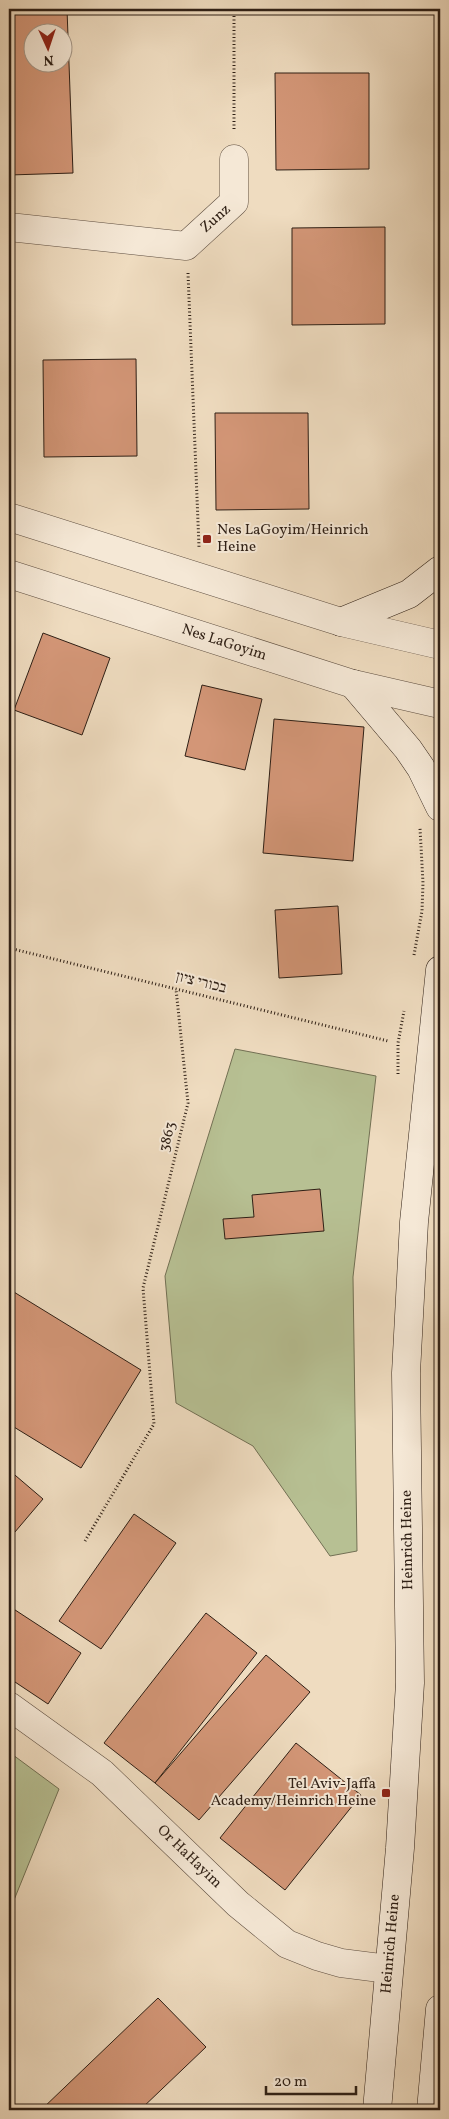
<svg xmlns="http://www.w3.org/2000/svg" width="449" height="2119" viewBox="0 0 449 2119" font-family="Vollkorn,'Frank Ruhl Libre',serif">
<style>
.green{fill:#b7c093;stroke:#727054}
.building{fill:#d39677;stroke:#2e1f15;fill-rule:evenodd}
.lines{fill:none;stroke-linecap:round;stroke-linejoin:round}
.minor-casing{stroke:#5e4e40;stroke-width:29}
.tertiary-casing{stroke:#5e4e40;stroke-width:29}
.secondary-casing{stroke:#2e1f15;stroke-width:29}
.path{stroke:#2e1f15;stroke-width:3;stroke-dasharray:1 2.5;stroke-linecap:butt}
.minor{stroke:#f5e8d6;stroke-width:28}
.tertiary{stroke:#f5e8d6;stroke-width:28}
.secondary{stroke:#f5e8d6;stroke-width:28}
.poi-dot{fill:#8f2418;stroke:#f5e8d6;stroke-width:2}
.labels{text-anchor:middle;dominant-baseline:central;stroke-width:4;stroke-linejoin:round;paint-order:stroke}
.street-label{font-size:15px;fill:#2e1f15;stroke:#f5e8d6}
.poi-label{font-size:15px;fill:#2e1f15;stroke:#f5e8d6;text-anchor:start}
</style>
<rect width="100%" height="100%" fill="#efdcc0"/>
<filter id="stains"><feTurbulence type="fractalNoise" baseFrequency=".004" numOctaves="4"/><feColorMatrix values="0 0 0 0 .2 0 0 0 0 .09 0 0 0 0 .02 0 0 0 .5 -.17"/></filter>
<radialGradient id="worn" r=".72"><stop offset=".6" stop-color="#630" stop-opacity="0"/><stop offset="1" stop-color="#630" stop-opacity=".3"/></radialGradient>
<g class="green">
<path d="M 235,1049 L 376,1076 L 353,1277 L 357,1551 L 330,1556 L 253,1446 L 176,1403 L 165,1276 Z"/>
<path d="M 9,1752 L 59,1789 L 14,1900 L 9,1901 Z"/>
</g>
<g class="building">
<path d="M 9,9 L 67,9 L 73,173 L 9,175 ZM 32,32 L 62,32 L 62,62 L 32,62 Z"/>
<path d="M 294,9 L 387,9 L 387,10 L 294,11 Z"/>
<path d="M 275,73 L 369,73 L 369,169 L 276,170 Z"/>
<path d="M 385,227 L 385,324 L 292,325 L 292,228 Z"/>
<path d="M 136,359 L 137,456 L 44,457 L 43,360 Z"/>
<path d="M 215,413 L 308,413 L 309,509 L 216,510 Z"/>
<path d="M 43,633 L 110,658 L 82,735 L 14,710 Z"/>
<path d="M 202,685 L 262,699 L 245,770 L 185,756 Z"/>
<path d="M 274,719 L 364,727 L 353,861 L 263,853 Z"/>
<path d="M 338,906 L 342,974 L 279,978 L 275,910 Z"/>
<path d="M 320,1189 L 324,1231 L 225,1239 L 223,1219 L 254,1217 L 252,1195 Z"/>
<path d="M 9,1289 L 141,1370 L 81,1468 L 9,1424 Z"/>
<path d="M 9,1470 L 43,1499 L 9,1539 Z"/>
<path d="M 134,1514 L 176,1543 L 101,1649 L 59,1621 Z"/>
<path d="M 9,1606 L 81,1653 L 48,1704 L 9,1678 Z"/>
<path d="M 206,1613 L 257,1653 L 155,1783 L 104,1743 Z"/>
<path d="M 266,1655 L 310,1692 L 199,1820 L 155,1783 Z"/>
<path d="M 296,1743 L 361,1795 L 285,1890 L 220,1838 Z"/>
<path d="M 158,1998 L 206,2047 L 140,2110 L 41,2110 Z"/>
</g>
<g class="lines">
<g class="minor-casing">
<g id="minor">
<path d="M 9,227 L 186,246 L 234,202 L 234,159"/>
<path d="M 9,1706 L 102,1773 L 238,1904 L 287,1944 L 317,1956 L 341,1963 L 388,1969"/>
</g>
</g>
<g class="tertiary-casing">
<g id="tertiary">
<path d="M 9,517 L 341,622 L 440,645"/>
<path d="M 9,574 L 353,684 L 440,704"/>
</g>
</g>
<g class="secondary-casing">
<g id="secondary">
<path d="M 341,622 L 409,594 L 440,570"/>
<path d="M 353,684 L 408,749 L 421,768 L 440,807"/>
<path d="M 377,2110 L 400,1848 L 410,1683 L 406,1373 L 414,1222 L 440,970"/>
<path d="M 431,2110 L 440,2009"/>
</g>
</g>
<g class="path">
<path d="M 234,9 L 234,131"/>
<path d="M 188,273 L 199,547"/>
<path d="M 9,948 L 388,1041"/>
<path d="M 414,955 L 422,911 L 423,883 L 420,828"/>
<path d="M 398,1074 L 398,1043 L 404,1011"/>
<path d="M 85,1541 L 154,1424 L 143,1288 L 188,1103 L 176,989"/>
</g>
<use href="#minor" class="minor"/>
<use href="#tertiary" class="tertiary"/>
<use href="#secondary" class="secondary"/>
</g>
<g class="poi-dot">
<rect x="202" y="534" width="10" height="10" rx="2.5"/>
<rect x="381" y="1788" width="10" height="10" rx="2.5"/>
</g>
<g class="labels">
<g class="street-label">
<text transform="translate(216 219) rotate(-42)">Zunz</text>
<text transform="translate(224 643) rotate(18)">Nes LaGoyim</text>
<text transform="translate(201 983) rotate(14)">בכורי ציון</text>
<text transform="translate(168 1137) rotate(-76)">3863</text>
<text transform="translate(408 1540) rotate(-91)">Heinrich Heine</text>
<text transform="translate(189 1857) rotate(44)">Or HaHayim</text>
<text transform="translate(391 1944) rotate(-85)">Heinrich Heine</text>
</g>
<g class="poi-label">
<text x="217" y="530">Nes LaGoyim/Heinrich<tspan x="217" dy="17">Heine</tspan></text>
<text x="376" y="1784" text-anchor="end">Tel Aviv-Jaffa<tspan x="376" dy="17">Academy/Heinrich Heine</tspan></text>
</g>
</g>
<rect width="449" height="2119" fill="none" stroke="#efdcc0" stroke-width="30"/>
<rect x="10" y="10" width="429" height="2099" fill="none" stroke="#2e1f15" stroke-width="2.5"/>
<rect x="15" y="15" width="419" height="2089" fill="none" stroke="#2e1f15"/>
<g transform="translate(48 48) rotate(177)"><circle r="24" fill="#f5e8d6" stroke="#a59889"/>
<path d="M0-4L9 19L0 12L-9 19Z" fill="#8f2418"/>
<text y="-8" font-size="14" font-weight="bold" text-anchor="middle" fill="#2e1f15">N</text>
</g>
<path d="M266 2086v8h90v-8" fill="none" stroke="#2e1f15" stroke-width="2.5"/>
<text x="274" y="2086" font-size="15" fill="#2e1f15" stroke="#f5e8d6" stroke-width="4" paint-order="stroke">20 m</text>
<rect width="100%" height="100%" filter="url(#stains)"/>
<rect width="100%" height="100%" fill="url(#worn)"/>
</svg>
